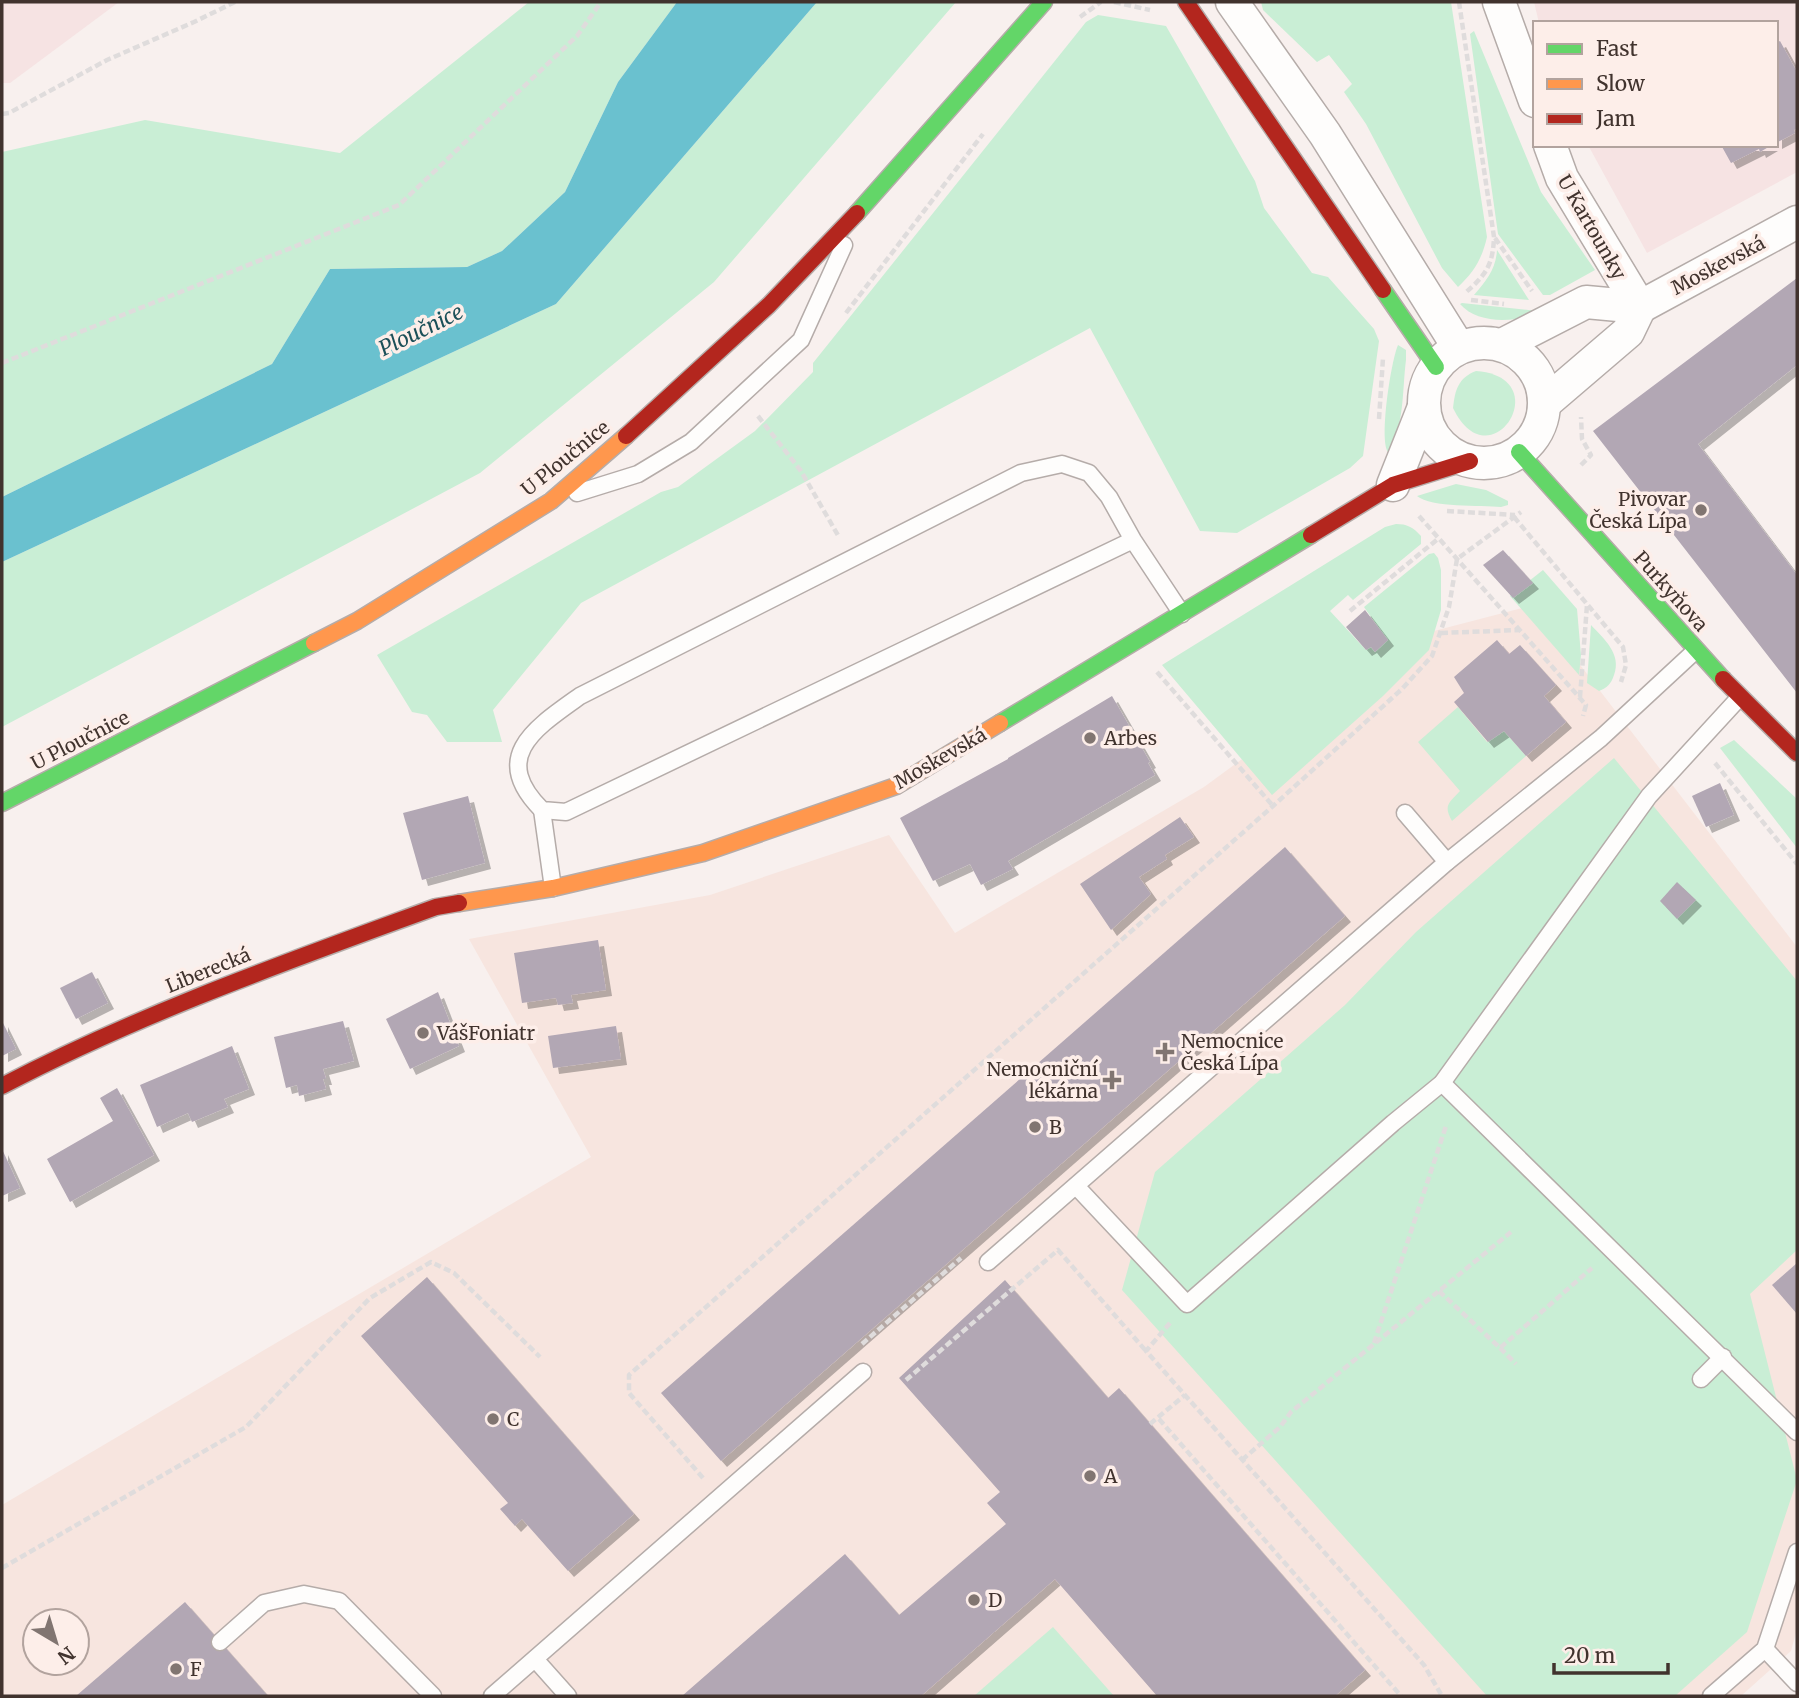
<svg xmlns="http://www.w3.org/2000/svg" width="1799" height="1698" viewBox="0 0 1799 1698" font-family="Merriweather,serif">
<style>
.industrial{fill:#f6e3e3}
.built{fill:#f7e5df;fill-rule:evenodd}
.green{fill:#c9eed5}
.water{fill:#6ac1cf}
.building{fill:#b2a7b4;filter:url(#shadow)}
.lines{fill:none;stroke-linecap:round;stroke-linejoin:round}
.lane-casing{stroke:#b5aca9;stroke-width:19}
.street-casing{stroke:#b5aca9;stroke-width:35}
.fast-casing{stroke:#b5aca9;stroke-width:19}
.slow-casing{stroke:#b5aca9;stroke-width:19}
.jam-casing{stroke:#b5aca9;stroke-width:19}
.path{stroke:#dfdcdc;stroke-width:4.5;stroke-dasharray:7 3.5;stroke-linecap:butt}
.lane{stroke:#fefdfc;stroke-width:16}
.street{stroke:#fefdfc;stroke-width:32}
.fast{stroke:#63d668;stroke-width:16}
.slow{stroke:#ff974d;stroke-width:16}
.jam{stroke:#b3261e;stroke-width:16}
.poi-dot{fill:#817571;stroke:#fdeee9;stroke-width:2.5}
.labels{text-anchor:middle;dominant-baseline:central;stroke-width:7;stroke-linejoin:round;paint-order:stroke}
.street-label{font-size:19px;fill:#41332e;stroke:#fdeee9}
.poi-label{font-size:19px;fill:#41332e;stroke:#fdeee9;text-anchor:start}
.water-label{font-size:21px;font-style:italic;fill:#1b4f58;stroke:#fdeee9}
</style>
<defs>
<filter id="shadow"><feDropShadow dx="6" dy="6" stdDeviation="0" flood-color="#0004"/></filter>
</defs>
<rect width="100%" height="100%" fill="#f8f0ee"/>
<g class="industrial">
<path d="M 2,2 L 119,2 L 10,83 L 2,83 Z"/>
<path d="M 1534,2 L 1797,2 L 1797,172 L 1647,253 L 1588,145 L 1776,145 L 1776,23 L 1539,23 Z"/>
</g>
<path class="built" d="M 1534,605 L 1797,947 L 1797,1629 L 1791,1651 L 1741,1696 L 2,1696 L 2,1505 L 591,1157 L 469,939 L 710,895 L 889,835 L 955,933 L 1204,787 L 1407,638 ZM 35,1621 L 77,1621 L 77,1663 L 35,1663 Z"/>
<g class="green">
<path d="M 529,2 L 677,2 L 618,82 L 565,192 L 502,251 L 467,267 L 330,269 L 272,364 L 2,497 L 2,152 L 145,120 L 340,153 Z"/>
<path d="M 817,2 L 956,2 L 714,282 L 480,473 L 2,727 L 2,562 L 556,304 Z"/>
<path d="M 1261,2 L 1451,2 L 1487,237 C 1482,259 1474,272 1458,287 L 1442,268 L 1366,124 L 1344,92 L 1352,84 L 1329,55 L 1317,62 L 1263,10 Z"/>
<path d="M 1098,15 L 1166,26 L 1255,181 L 1264,208 L 1312,273 L 1328,277 L 1374,329 L 1379,341 L 1363,456 L 1350,468 L 1237,533 L 1200,531 L 1090,328 L 581,603 L 493,710 L 502,742 L 447,742 L 427,715 L 412,712 L 377,655 L 661,492 L 678,487 L 755,431 L 813,372 L 813,363 L 1086,22 Z"/>
<path d="M 1474,31 L 1541,192 L 1595,270 L 1550,295 L 1543,295 L 1498,234 L 1470,34 Z"/>
<path d="M 1497,250 L 1529,300 L 1474,295 C 1486,281 1496,269 1497,250 Z"/>
<path d="M 1462,303 L 1538,311 C 1517,324 1477,324 1460,304 Z"/>
<path d="M 1398,345 L 1406,350 L 1406,360 C 1402,391 1405,425 1388,452 C 1379,439 1391,361 1398,345 Z"/>
<path d="M 1476,371 C 1559,377 1490,485 1453,408 C 1455,390 1458,378 1476,371 Z"/>
<path d="M 1456,484 L 1486,490 L 1508,501 L 1508,505 L 1501,507 C 1481,505 1431,508 1417,496 Z"/>
<path d="M 1396,524 C 1407,524 1413,527 1421,536 L 1421,544 L 1353,600 L 1348,595 L 1330,611 L 1366,650 L 1371,647 L 1375,652 L 1387,640 L 1364,607 L 1429,554 L 1434,553 L 1438,558 L 1441,570 L 1441,610 L 1429,650 L 1383,696 L 1272,795 L 1162,665 L 1385,527 Z"/>
<path d="M 1543,570 L 1577,609 L 1581,655 L 1579,675 L 1510,596 Z"/>
<path d="M 1591,625 C 1604,639 1622,654 1614,675 C 1611,684 1607,688 1599,691 L 1587,683 Z"/>
<path d="M 1458,707 L 1487,742 L 1504,731 L 1526,756 L 1452,821 C 1443,805 1449,803 1460,791 L 1418,742 Z"/>
<path d="M 1734,740 L 1797,799 L 1797,848 L 1720,748 Z"/>
<path d="M 1614,758 L 1797,981 L 1797,1250 L 1750,1294 L 1797,1480 L 1747,1632 L 1675,1696 L 1487,1696 L 1122,1290 L 1155,1172 L 1345,1005 L 1416,932 Z"/>
<path d="M 1053,1627 L 1114,1696 L 974,1696 Z"/>
</g>
<path class="water" d="M 677,2 L 817,2 L 556,304 L 2,562 L 2,497 L 272,364 L 330,269 L 467,267 L 502,251 L 565,192 L 618,82 Z"/>
<g class="building">
<path d="M 1780,41 L 1797,72 L 1797,128 L 1794,130 L 1795,133 L 1776,143 L 1776,43 Z"/>
<path d="M 1721,145 L 1772,145 L 1760,152 L 1759,149 L 1731,163 Z"/>
<path d="M 1797,278 L 1797,365 L 1698,444 L 1797,575 L 1797,693 L 1593,431 Z"/>
<path d="M 1503,550 L 1533,583 L 1513,598 L 1483,565 Z"/>
<path d="M 1365,610 L 1388,640 L 1375,652 L 1371,647 L 1366,650 L 1346,627 Z"/>
<path d="M 1497,640 L 1509,654 L 1520,645 L 1556,685 L 1544,696 L 1566,722 L 1526,756 L 1504,731 L 1488,742 L 1454,702 L 1464,693 L 1454,677 Z"/>
<path d="M 1112,696 L 1150,762 L 1148,763 L 1155,775 L 1008,861 L 1013,869 L 981,885 L 970,864 L 933,881 L 900,818 L 1008,759 L 1008,758 Z"/>
<path d="M 1720,783 L 1734,815 L 1706,827 L 1692,796 Z"/>
<path d="M 468,796 L 485,863 L 422,880 L 403,813 Z"/>
<path d="M 1180,817 L 1194,837 L 1165,855 L 1167,859 L 1139,877 L 1151,894 L 1111,930 L 1080,884 Z"/>
<path d="M 1285,847 L 1345,916 L 721,1461 L 661,1393 Z"/>
<path d="M 1677,882 L 1696,900 L 1677,919 L 1660,901 Z"/>
<path d="M 598,940 L 606,990 L 571,995 L 573,1003 L 558,1005 L 556,998 L 522,1003 L 514,953 Z"/>
<path d="M 92,972 L 108,1003 L 76,1019 L 60,988 Z"/>
<path d="M 438,992 L 459,1046 L 410,1069 L 386,1019 Z"/>
<path d="M 2,1021 L 16,1049 L 2,1056 Z"/>
<path d="M 343,1021 L 354,1061 L 323,1069 L 326,1079 L 323,1079 L 326,1089 L 299,1096 L 297,1085 L 286,1088 L 274,1037 Z"/>
<path d="M 616,1026 L 621,1059 L 553,1068 L 548,1036 Z"/>
<path d="M 232,1046 L 249,1089 L 224,1099 L 228,1107 L 192,1122 L 188,1113 L 157,1127 L 140,1085 Z"/>
<path d="M 117,1088 L 154,1155 L 70,1202 L 47,1159 L 113,1121 L 100,1098 Z"/>
<path d="M 2,1149 L 20,1188 L 2,1196 Z"/>
<path d="M 1797,1263 L 1797,1314 L 1772,1285 Z"/>
<path d="M 427,1277 L 634,1514 L 568,1571 L 522,1519 L 515,1526 L 500,1509 L 508,1503 L 361,1336 Z"/>
<path d="M 1005,1280 L 1108,1398 L 1119,1388 L 1365,1670 L 1335,1696 L 1157,1696 L 1055,1579 L 921,1696 L 682,1696 L 845,1554 L 899,1615 L 1006,1524 L 987,1503 L 1000,1492 L 899,1378 Z"/>
<path d="M 185,1602 L 268,1696 L 76,1696 Z"/>
</g>
<g class="lines">
<g class="lane-casing">
<g id="lane">
<path d="M 577,493 L 638,474 L 691,442 L 801,340 L 844,245"/>
<path d="M 1133,540 L 566,812 L 542,810 C 489,757 535,728 580,696 L 1021,473 L 1062,464 L 1089,473 L 1109,497 L 1133,540 L 1182,614"/>
<path d="M 542,810 L 553,888"/>
<path d="M 1405,813 L 1447,862"/>
<path d="M 1442,1083 L 1797,1432"/>
<path d="M 1076,1186 L 1187,1304 L 1393,1123 L 1442,1083 L 1649,796 L 1739,698"/>
<path d="M 988,1262 L 1447,862 L 1601,738 L 1695,651"/>
<path d="M 1701,1379 L 1723,1357"/>
<path d="M 220,1642 L 264,1603 L 304,1594 L 339,1601 L 433,1696"/>
<path d="M 1765,1649 L 1797,1683"/>
<path d="M 535,1659 L 568,1696"/>
<path d="M 492,1696 L 863,1372"/>
<path d="M 1711,1696 L 1765,1649 L 1797,1552"/>
</g>
</g>
<g class="street-casing">
<g id="street">
<path d="M 1232,2 L 1325,134 L 1459,348"/>
<path d="M 1499,2 L 1535,101"/>
<path d="M 1550,145 L 1562,178 L 1640,307"/>
<path d="M 1640,307 L 1797,222"/>
<circle cx="1484" cy="403" r="60"/>
<path d="M 1502,345 L 1586,302 L 1640,307"/>
<path d="M 1545,403 L 1628,332 L 1640,307"/>
<path d="M 1393,485 L 1424,407"/>
</g>
</g>
<g class="fast-casing">
<g id="fast">
<path d="M 857,213 L 1044,2"/>
<path d="M 1383,290 L 1436,367"/>
<path d="M 1519,452 L 1723,679"/>
<path d="M 1000,723 L 1311,535"/>
<path d="M 2,803 L 314,643"/>
</g>
</g>
<g class="slow-casing">
<g id="slow">
<path d="M 314,643 L 357,621 L 551,501 L 626,436"/>
<path d="M 459,903 L 553,888 L 703,853 L 896,786 L 1000,723"/>
</g>
</g>
<g class="jam-casing">
<g id="jam">
<path d="M 1186,2 L 1383,290"/>
<path d="M 626,436 L 769,305 L 857,213"/>
<path d="M 1311,535 L 1393,485 L 1470,461"/>
<path d="M 1723,679 L 1797,753"/>
<path d="M 2,1086 C 141,1013 289,961 436,907 L 459,903"/>
</g>
</g>
<g class="path">
<path d="M 1114,2 L 1150,10"/>
<path d="M 1459,2 L 1494,237 C 1493,265 1486,275 1465,293"/>
<path d="M 1080,17 L 1101,2"/>
<path d="M 2,114 L 9,113 L 107,60 L 194,22 L 235,2"/>
<path d="M 1495,238 L 1532,291"/>
<path d="M 1471,300 L 1504,304"/>
<path d="M 846,313 L 983,134"/>
<path d="M 2,363 L 399,205 L 577,36 L 601,2"/>
<path d="M 758,416 L 801,471 L 839,537"/>
<path d="M 1379,419 L 1383,358"/>
<path d="M 1581,465 L 1591,455 L 1582,439 L 1581,417"/>
<path d="M 1447,511 L 1515,515"/>
<path d="M 1419,516 L 1586,705 L 1583,716"/>
<path d="M 1514,517 L 1623,647 L 1626,665 L 1621,682"/>
<path d="M 1350,611 L 1439,538"/>
<path d="M 1441,633 L 1520,630"/>
<path d="M 1157,672 L 1273,806"/>
<path d="M 1580,697 L 1587,605"/>
<path d="M 1715,763 L 1797,864"/>
<path d="M 1439,1291 L 1500,1348 L 1592,1268"/>
<path d="M 1170,1323 L 1146,1351 L 1424,1665 L 1442,1696"/>
<path d="M 1374,1343 L 1446,1126"/>
<path d="M 862,1344 L 961,1258"/>
<path d="M 1500,1348 L 1516,1364"/>
<path d="M 906,1380 L 1058,1250 L 1146,1351"/>
<path d="M 1159,1419 L 1401,1696"/>
<path d="M 1150,1424 L 1185,1395"/>
<path d="M 1242,1460 L 1280,1427 L 1291,1412 L 1511,1232"/>
<path d="M 703,1478 L 629,1393 L 629,1375 L 1273,806 L 1402,689 L 1432,656 L 1449,607 L 1457,559 L 1521,512"/>
<path d="M 2,1568 L 246,1427 L 370,1298 L 431,1262 L 454,1273 L 540,1357"/>
</g>
<use href="#lane" class="lane"/>
<use href="#street" class="street"/>
<use href="#fast" class="fast"/>
<use href="#slow" class="slow"/>
<use href="#jam" class="jam"/>
</g>
<g class="poi-dot">
<circle cx="1701" cy="510" r="7"/>
<circle cx="1090" cy="738" r="7"/>
<circle cx="423" cy="1033" r="7"/>
<path d="M1161.5 1041.5h7v7h7v7h-7v7h-7v-7h-7v-7h7z"/>
<path d="M1108.5 1069.5h7v7h7v7h-7v7h-7v-7h-7v-7h7z"/>
<circle cx="1035" cy="1127" r="7"/>
<circle cx="493" cy="1419" r="7"/>
<circle cx="1090" cy="1476" r="7"/>
<circle cx="974" cy="1600" r="7"/>
<circle cx="176" cy="1669" r="7"/>
</g>
<g class="labels">
<g class="street-label">
<text transform="translate(1592 227) rotate(60)">U Kartounky</text>
<text transform="translate(1718 265) rotate(-28)">Moskevská</text>
<text transform="translate(565 458) rotate(-39)">U Ploučnice</text>
<text transform="translate(1671 591) rotate(48)">Purkyňova</text>
<text transform="translate(80 740) rotate(-27)">U Ploučnice</text>
<text transform="translate(940 758) rotate(-30)">Moskevská</text>
<text transform="translate(208 970) rotate(-22)">Liberecká</text>
</g>
<g class="poi-label">
<text x="1687" y="499" text-anchor="end">Pivovar<tspan x="1687" dy="22">Česká Lípa</tspan></text>
<text x="1104" y="738">Arbes</text>
<text x="437" y="1033">VášFoniatr</text>
<text x="1181" y="1041">Nemocnice<tspan x="1181" dy="22">Česká Lípa</tspan></text>
<text x="1098" y="1069" text-anchor="end">Nemocniční<tspan x="1098" dy="22">lékárna</tspan></text>
<text x="1049" y="1127">B</text>
<text x="507" y="1419">C</text>
<text x="1104" y="1476">A</text>
<text x="988" y="1600">D</text>
<text x="190" y="1669">F</text>
</g>
<g class="water-label">
<text transform="translate(421 330) rotate(-26)">Ploučnice</text>
</g>
</g>
<rect width="1799" height="1698" fill="none" stroke="#41332e" stroke-width="7"/>
<rect x="1533" y="21" width="245" height="126" fill="#fdeee9" stroke="#b2a39e" stroke-width="2"/>
<rect x="1547" y="44" width="35" height="10" fill="#63d668" stroke="#b2a39e" stroke-width="2"/>
<text x="1596" y="56" font-size="21" fill="#41332e">Fast</text>
<rect x="1547" y="79" width="35" height="10" fill="#ff974d" stroke="#b2a39e" stroke-width="2"/>
<text x="1596" y="91" font-size="21" fill="#41332e">Slow</text>
<rect x="1547" y="114" width="35" height="10" fill="#b3261e" stroke="#b2a39e" stroke-width="2"/>
<text x="1596" y="126" font-size="21" fill="#41332e">Jam</text>
<g transform="translate(56 1642) rotate(142)"><circle r="33" fill="#fdeee9" stroke="#b2a39e" stroke-width="2"/>
<path d="M0-5L12 26L0 18L-12 26Z" fill="#817571"/>
<text y="-10" font-size="19" font-weight="bold" text-anchor="middle" fill="#41332e">N</text>
</g>
<path d="M1554 1663v10h114v-10" fill="none" stroke="#41332e" stroke-width="3.5"/>
<text x="1564" y="1663" font-size="21" fill="#41332e" stroke="#fdeee9" stroke-width="5" paint-order="stroke">20 m</text>
</svg>
